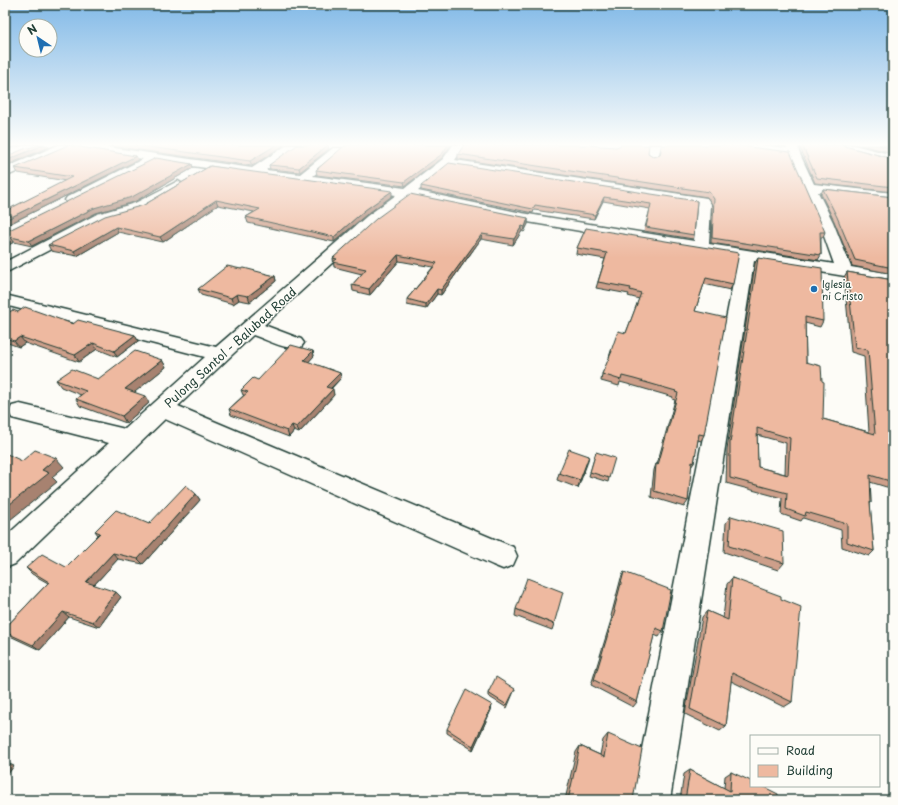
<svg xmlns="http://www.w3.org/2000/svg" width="898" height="805" viewBox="0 0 898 805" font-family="'Playpen Sans',sans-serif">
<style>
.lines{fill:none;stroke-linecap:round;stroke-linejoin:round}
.minor-casing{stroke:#1f3d34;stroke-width:3}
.minor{fill:#fdfcf7;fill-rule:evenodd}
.wall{fill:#cd9f8a;stroke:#1f3d34;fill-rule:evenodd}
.shaded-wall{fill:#a78270;stroke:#1f3d34}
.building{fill:#eeb9a0;stroke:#1f3d34;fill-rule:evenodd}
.poi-dot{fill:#1f6fb2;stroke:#fdfcf7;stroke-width:1.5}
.labels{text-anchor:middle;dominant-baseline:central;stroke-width:3;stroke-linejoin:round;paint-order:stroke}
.far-poi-label{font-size:10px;fill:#1f3d34;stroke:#fdfcf7;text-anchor:start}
.street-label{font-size:12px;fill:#1f3d34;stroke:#fdfcf7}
</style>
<rect width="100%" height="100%" fill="#fdfcf7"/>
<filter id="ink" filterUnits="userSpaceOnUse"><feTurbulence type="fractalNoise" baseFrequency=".025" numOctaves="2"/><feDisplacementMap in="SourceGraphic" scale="8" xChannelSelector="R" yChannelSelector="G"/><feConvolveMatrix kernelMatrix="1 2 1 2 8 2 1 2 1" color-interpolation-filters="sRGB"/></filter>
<g filter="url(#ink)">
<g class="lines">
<g class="minor-casing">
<g id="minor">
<path d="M 26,145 L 44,145 L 42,147 L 5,157 L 5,150 Z"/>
<path d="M 58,145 L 94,145 L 252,168 L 287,145 L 301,145 L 266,170 L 300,174 L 333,148 L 341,148 L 343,150 L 341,152 L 313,176 L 405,188 L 443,159 L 453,145 L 465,145 L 455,160 L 707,198 L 711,204 L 709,244 L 834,264 L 819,222 L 789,155 L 732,148 L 726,145 L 761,145 L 787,148 L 786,145 L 798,145 L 799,152 L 814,184 L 893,193 L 893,201 L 818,192 L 833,222 L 851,267 L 893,274 L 893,284 L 754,261 L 670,800 L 632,800 L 738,258 L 522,221 L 410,197 L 377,222 L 264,325 L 301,339 L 304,343 L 301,347 C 286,351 268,340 253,335 L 178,406 L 513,547 L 517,556 L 513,565 L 503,569 L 493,565 L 165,419 L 15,564 L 5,568 L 5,537 L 109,443 L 12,418 L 9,412 L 12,406 L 20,404 L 125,429 L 205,357 L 5,305 L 5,295 L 216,347 L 367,216 L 396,195 L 157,161 L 72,204 L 67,203 L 65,200 L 67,197 L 143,159 L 70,148 L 5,177 L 5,168 ZM 449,166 L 697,204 L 694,241 L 522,213 L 418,191 Z"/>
<path d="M 649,145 L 661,145 L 658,158 L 654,160 L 648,156 Z"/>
<path d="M 835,145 L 854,145 L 893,155 L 893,163 L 837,147 Z"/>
<path d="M 178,181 L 184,185 L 183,188 L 145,209 L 107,220 L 5,273 L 5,262 L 97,214 L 135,203 Z"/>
</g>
</g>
<use href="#minor" class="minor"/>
</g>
<g class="wall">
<path d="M 104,145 L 284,145 L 252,166 Z"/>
<path d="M 347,145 L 451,145 L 442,158 L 405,186 L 317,175 L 316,170 Z"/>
<path d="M 773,145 L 785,145 L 785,146 Z"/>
<path d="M 799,145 L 841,145 L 893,159 L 893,192 L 815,183 Z"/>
<path d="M 860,145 L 893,145 L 893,153 Z"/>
<path d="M 329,149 L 300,172 L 270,169 L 269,165 Z"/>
<path d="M 648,153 L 654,157 L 825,232 L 823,237 L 821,237 L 821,255 L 818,260 L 711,243 L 712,204 L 707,197 L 458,159 L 458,154 Z"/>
<path d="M 136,156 L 138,160 L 5,226 L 5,218 L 6,217 L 5,217 L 5,211 L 66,181 L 18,173 L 15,168 Z"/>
<path d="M 192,164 L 193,168 L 134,202 L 96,213 L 32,246 L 14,242 L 5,247 L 5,232 Z"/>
<path d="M 210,166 L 392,196 L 366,215 L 334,242 L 248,223 L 246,217 L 254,212 L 218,205 L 163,242 L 118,232 L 77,256 L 51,251 L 48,245 L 144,205 Z"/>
<path d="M 421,186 L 697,201 L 694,235 L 693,239 L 644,231 L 650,209 L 603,201 L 594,219 L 534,210 L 533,213 L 421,190 Z"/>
<path d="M 823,189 L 893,197 L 893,274 L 852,266 L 834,221 L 821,194 Z"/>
<path d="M 528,218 L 528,224 L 524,232 L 522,231 L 513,245 L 481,239 L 441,295 L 437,294 L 426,309 L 407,305 L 407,299 L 433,267 L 399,261 L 370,295 L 353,291 L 352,285 L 362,274 L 334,267 L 333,258 Z"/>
<path d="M 586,228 L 733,284 L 730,290 L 704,284 L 695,311 L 704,435 L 701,441 L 698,440 L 694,463 L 691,467 L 688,501 L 684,507 L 651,497 L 654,470 L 656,464 L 657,464 L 675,400 L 672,399 L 673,397 L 631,385 L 620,382 L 619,386 L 601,381 L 602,374 L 610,357 L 609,357 L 611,351 L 626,333 L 639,299 L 628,296 L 629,294 L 596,288 L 605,259 L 576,254 L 577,248 Z"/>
<path d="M 758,258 L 823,321 L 820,327 L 805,323 L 806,362 L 823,419 L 869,432 L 864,356 L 851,352 L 844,277 L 847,272 L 893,280 L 893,489 L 870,482 L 871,503 L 870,504 L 874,551 L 869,556 L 842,547 L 841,530 L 803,518 L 801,521 L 781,514 L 782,498 L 726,483 L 727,449 L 755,263 ZM 757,435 L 786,443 L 785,474 L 758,467 Z"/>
<path d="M 241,269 L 275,276 L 276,281 L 250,302 L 239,300 L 233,304 L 201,295 L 198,289 Z"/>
<path d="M 18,312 L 73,324 L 135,335 L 138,341 L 117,357 L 97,349 L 79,362 L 25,343 L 19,347 L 5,342 L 5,314 Z"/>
<path d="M 313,351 L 314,356 L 308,362 L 340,373 L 341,378 L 331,389 L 334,395 L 299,433 L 294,431 L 289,437 L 231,415 L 229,409 L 244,395 L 243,395 L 241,390 Z"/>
<path d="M 162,360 L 166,367 L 134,392 L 149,403 L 126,423 L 80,406 L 76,399 L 81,395 L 61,387 L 56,380 L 98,379 Z"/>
<path d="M 596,452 L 609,478 L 608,482 L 589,476 Z"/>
<path d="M 589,456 L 578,488 L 557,480 L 559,473 Z"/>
<path d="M 196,494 L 200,500 L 143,564 L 118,559 L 94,585 L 121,597 L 99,627 L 69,617 L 40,650 L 10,636 L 5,632 L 5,628 L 48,583 L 32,574 L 26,568 L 66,567 L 98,535 L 95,531 L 149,524 Z"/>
<path d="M 731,516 L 784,563 L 778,570 L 724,552 L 726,523 Z"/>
<path d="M 624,572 L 663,631 L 659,637 L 654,635 L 637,702 L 633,707 L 591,685 L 612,617 L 611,616 L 621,578 Z"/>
<path d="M 732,578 L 781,599 L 792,702 L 784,707 L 731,681 L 726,726 L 720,731 L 685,714 L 702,617 L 707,611 L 723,618 L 727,584 Z"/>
<path d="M 516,609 L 554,624 L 552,630 L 515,616 Z"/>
<path d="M 515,689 L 507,708 L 488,696 L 488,693 Z"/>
<path d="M 492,705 L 491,710 L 473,750 L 447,733 L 447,729 Z"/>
<path d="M 608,734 L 633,800 L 565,800 L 576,752 L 580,746 L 600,755 L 603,740 Z"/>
<path d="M 690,770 L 724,788 L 725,776 L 731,772 L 778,800 L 680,800 L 684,774 Z"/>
</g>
<g class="shaded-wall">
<path d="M 43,145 L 48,145 L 49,147 L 5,166 L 5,161 Z"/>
<path d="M 276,145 L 284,145 L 252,166 L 250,161 Z"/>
<path d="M 328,145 L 329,149 L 300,172 L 299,168 Z"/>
<path d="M 448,145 L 451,145 L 442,158 L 405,186 L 404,182 Z"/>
<path d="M 136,156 L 138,160 L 5,226 L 5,220 Z"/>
<path d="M 192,164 L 193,168 L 134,202 L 96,213 L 32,246 L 29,241 L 94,208 Z"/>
<path d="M 392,191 L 392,196 L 366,215 L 334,242 L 334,237 L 365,210 Z"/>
<path d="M 604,197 L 603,201 L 594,219 L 595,215 Z"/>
<path d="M 216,200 L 218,205 L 163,242 L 160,237 Z"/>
<path d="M 528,218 L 528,224 L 524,232 L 525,227 Z"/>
<path d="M 522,226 L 522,231 L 513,245 L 514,239 Z"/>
<path d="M 116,227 L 118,232 L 77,256 L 74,251 Z"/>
<path d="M 482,234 L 481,239 L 441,295 L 441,290 Z"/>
<path d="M 11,237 L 14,242 L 5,247 L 5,241 Z"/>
<path d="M 398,255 L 399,261 L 370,295 L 369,289 Z"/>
<path d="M 275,276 L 276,281 L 250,302 L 248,296 Z"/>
<path d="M 437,289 L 437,294 L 426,309 L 426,304 Z"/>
<path d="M 237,294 L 239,300 L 233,304 L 231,298 Z"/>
<path d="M 135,335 L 138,341 L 117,357 L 114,351 Z"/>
<path d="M 20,337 L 25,343 L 19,347 L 14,341 Z"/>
<path d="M 93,343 L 97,349 L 79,362 L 75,355 Z"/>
<path d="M 313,351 L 314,356 L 305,366 L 304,360 Z"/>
<path d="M 162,360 L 166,367 L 130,396 L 125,389 Z"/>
<path d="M 340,373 L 341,378 L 327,392 L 326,387 Z"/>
<path d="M 333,389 L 334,395 L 299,433 L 297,427 Z"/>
<path d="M 145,396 L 149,403 L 126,423 L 122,416 Z"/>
<path d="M 292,425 L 294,431 L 289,437 L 287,431 Z"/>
<path d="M 589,456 L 587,464 L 578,488 L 580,480 Z"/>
<path d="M 56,458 L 64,467 L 52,477 L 57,482 L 5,524 L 5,508 L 42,470 Z"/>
<path d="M 196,494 L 200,500 L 143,564 L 138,559 Z"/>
<path d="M 113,553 L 118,559 L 92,587 L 86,582 Z"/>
<path d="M 116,592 L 121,597 L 99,627 L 93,622 Z"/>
<path d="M 63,612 L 69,617 L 40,650 L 33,645 Z"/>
<path d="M 492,705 L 491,710 L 473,750 L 473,746 Z"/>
<path d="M 5,762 L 14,766 L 5,778 Z"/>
</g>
<g class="building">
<path d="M 40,145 L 43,145 L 5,161 L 5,157 L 24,149 Z"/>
<path d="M 68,145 L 136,156 L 5,220 L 5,218 L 12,214 L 5,213 L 5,211 L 72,177 L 15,168 Z"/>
<path d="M 135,145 L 276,145 L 250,161 Z"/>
<path d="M 297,145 L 328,145 L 299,168 L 269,165 Z"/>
<path d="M 347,145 L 448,145 L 442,154 L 404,182 L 316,170 L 343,147 Z"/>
<path d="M 464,145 L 587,145 L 616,147 L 621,145 L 649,145 L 648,153 L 654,157 L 660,155 L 662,145 L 733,145 L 790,152 L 825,232 L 820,232 L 821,255 L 712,238 L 714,199 L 709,192 L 458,154 Z"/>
<path d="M 802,145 L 841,145 L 893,159 L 893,187 L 817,178 Z"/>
<path d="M 879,145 L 893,145 L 893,149 Z"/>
<path d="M 156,158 L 192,164 L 132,197 L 94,208 L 29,241 L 11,237 L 5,241 L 5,232 Z"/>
<path d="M 449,163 L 697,201 L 694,235 L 646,227 L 651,204 L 604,197 L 595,215 L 535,205 L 533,209 L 523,207 L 421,186 Z"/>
<path d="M 210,166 L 392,191 L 365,210 L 334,237 L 246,217 L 260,209 L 216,200 L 160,237 L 116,227 L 74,251 L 48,245 L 105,216 L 144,205 Z"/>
<path d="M 823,189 L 893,197 L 893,268 L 855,260 L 837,217 Z"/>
<path d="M 410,194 L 528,218 L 525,227 L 522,226 L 514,239 L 482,234 L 441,290 L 437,289 L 426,304 L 407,299 L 437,263 L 398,255 L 369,289 L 352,285 L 366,269 L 333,262 L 337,259 L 333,258 L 377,218 Z"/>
<path d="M 586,228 L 739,253 L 733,284 L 706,278 L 695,311 L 726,318 L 704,435 L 699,434 L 694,463 L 692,462 L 688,501 L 654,491 L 656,464 L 658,465 L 678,393 L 675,392 L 676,391 L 634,379 L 622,376 L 621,380 L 602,374 L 612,351 L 611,351 L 618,331 L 626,333 L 641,293 L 630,290 L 631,288 L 598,282 L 607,253 L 577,248 Z"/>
<path d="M 758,258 L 822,268 L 823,321 L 805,317 L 806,362 L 821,366 L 822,381 L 824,382 L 823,419 L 875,434 L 868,350 L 855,347 L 847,272 L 893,280 L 893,482 L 870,475 L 871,503 L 870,502 L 874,551 L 847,542 L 847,524 L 806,512 L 805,516 L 786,509 L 787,493 L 730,478 L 730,443 ZM 757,428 L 790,438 L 788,475 L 758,467 Z"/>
<path d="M 227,266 L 241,269 L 244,268 L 275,276 L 248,296 L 237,294 L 231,298 L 198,289 Z"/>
<path d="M 25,307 L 73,324 L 78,320 L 135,335 L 114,351 L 93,343 L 75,355 L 20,337 L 14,341 L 5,338 L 5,314 L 13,310 L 18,312 Z"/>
<path d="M 291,345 L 313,351 L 304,360 L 340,373 L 326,387 L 333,389 L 297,427 L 292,425 L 287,431 L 229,409 L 248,392 L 241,390 L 253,378 L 258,380 Z"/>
<path d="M 135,351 L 162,360 L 125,389 L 145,396 L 122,416 L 76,399 L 86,391 L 56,380 L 72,369 L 98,379 Z"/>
<path d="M 569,449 L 589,456 L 580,480 L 559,473 Z"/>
<path d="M 35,450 L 56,458 L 42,470 L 49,473 L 5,508 L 5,456 L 7,454 L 22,461 Z"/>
<path d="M 596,452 L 615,458 L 609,478 L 590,472 Z"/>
<path d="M 186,485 L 196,494 L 138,559 L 113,553 L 86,582 L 116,592 L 93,622 L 63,612 L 33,645 L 5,632 L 5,628 L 49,582 L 26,568 L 42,554 L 66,567 L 100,533 L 95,531 L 116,510 L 149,524 Z"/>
<path d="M 731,516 L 783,531 L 784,563 L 729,546 Z"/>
<path d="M 624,572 L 671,590 L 663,631 L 656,628 L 637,702 L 594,680 L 615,611 L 614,610 Z"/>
<path d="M 527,578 L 563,592 L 554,624 L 516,609 Z"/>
<path d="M 732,578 L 781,596 L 781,599 L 801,607 L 792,702 L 732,673 L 726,726 L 690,709 L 707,611 L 728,620 Z"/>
<path d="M 496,677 L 515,689 L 507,705 L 488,693 Z"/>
<path d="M 466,690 L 492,705 L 473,746 L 447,729 Z"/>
<path d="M 608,734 L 642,749 L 633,800 L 568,800 L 580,746 L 604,757 Z"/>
<path d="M 690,770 L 730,791 L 731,772 L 751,781 L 751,786 L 762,786 L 778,794 L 778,800 L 685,800 Z"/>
</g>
</g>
<linearGradient id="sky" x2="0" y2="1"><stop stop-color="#81b9e7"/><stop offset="0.56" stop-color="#fefefb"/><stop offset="1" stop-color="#fefefb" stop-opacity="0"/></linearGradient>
<rect width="898" height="258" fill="url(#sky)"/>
<circle class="poi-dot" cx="814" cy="289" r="4"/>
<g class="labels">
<g class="far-poi-label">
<text x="822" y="283">Iglesia<tspan x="822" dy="12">ni Cristo</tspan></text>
</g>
<g class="street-label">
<text transform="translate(230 347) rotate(-42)">Pulong Santol - Balubad Road</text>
</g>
</g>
<rect width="898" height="805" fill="none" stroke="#fdfcf7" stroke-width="20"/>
<rect x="10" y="10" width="878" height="785" fill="none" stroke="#1f3d34" stroke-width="1.5" filter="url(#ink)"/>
<rect x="750" y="735" width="130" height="52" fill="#fdfcf7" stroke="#a4b0a9"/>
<rect x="758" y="748" width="20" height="6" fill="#fdfcf7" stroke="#a4b0a9"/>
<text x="786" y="755" font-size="12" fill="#1f3d34">Road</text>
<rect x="758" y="765" width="20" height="12" fill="#eeb9a0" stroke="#a4b0a9"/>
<text x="786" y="775" font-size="12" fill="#1f3d34">Building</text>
<g transform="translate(38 38) rotate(325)"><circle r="19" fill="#fdfcf7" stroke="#a4b0a9"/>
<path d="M0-3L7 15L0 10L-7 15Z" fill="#1f6fb2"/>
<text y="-6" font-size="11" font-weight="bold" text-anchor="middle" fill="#1f3d34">N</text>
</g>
</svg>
